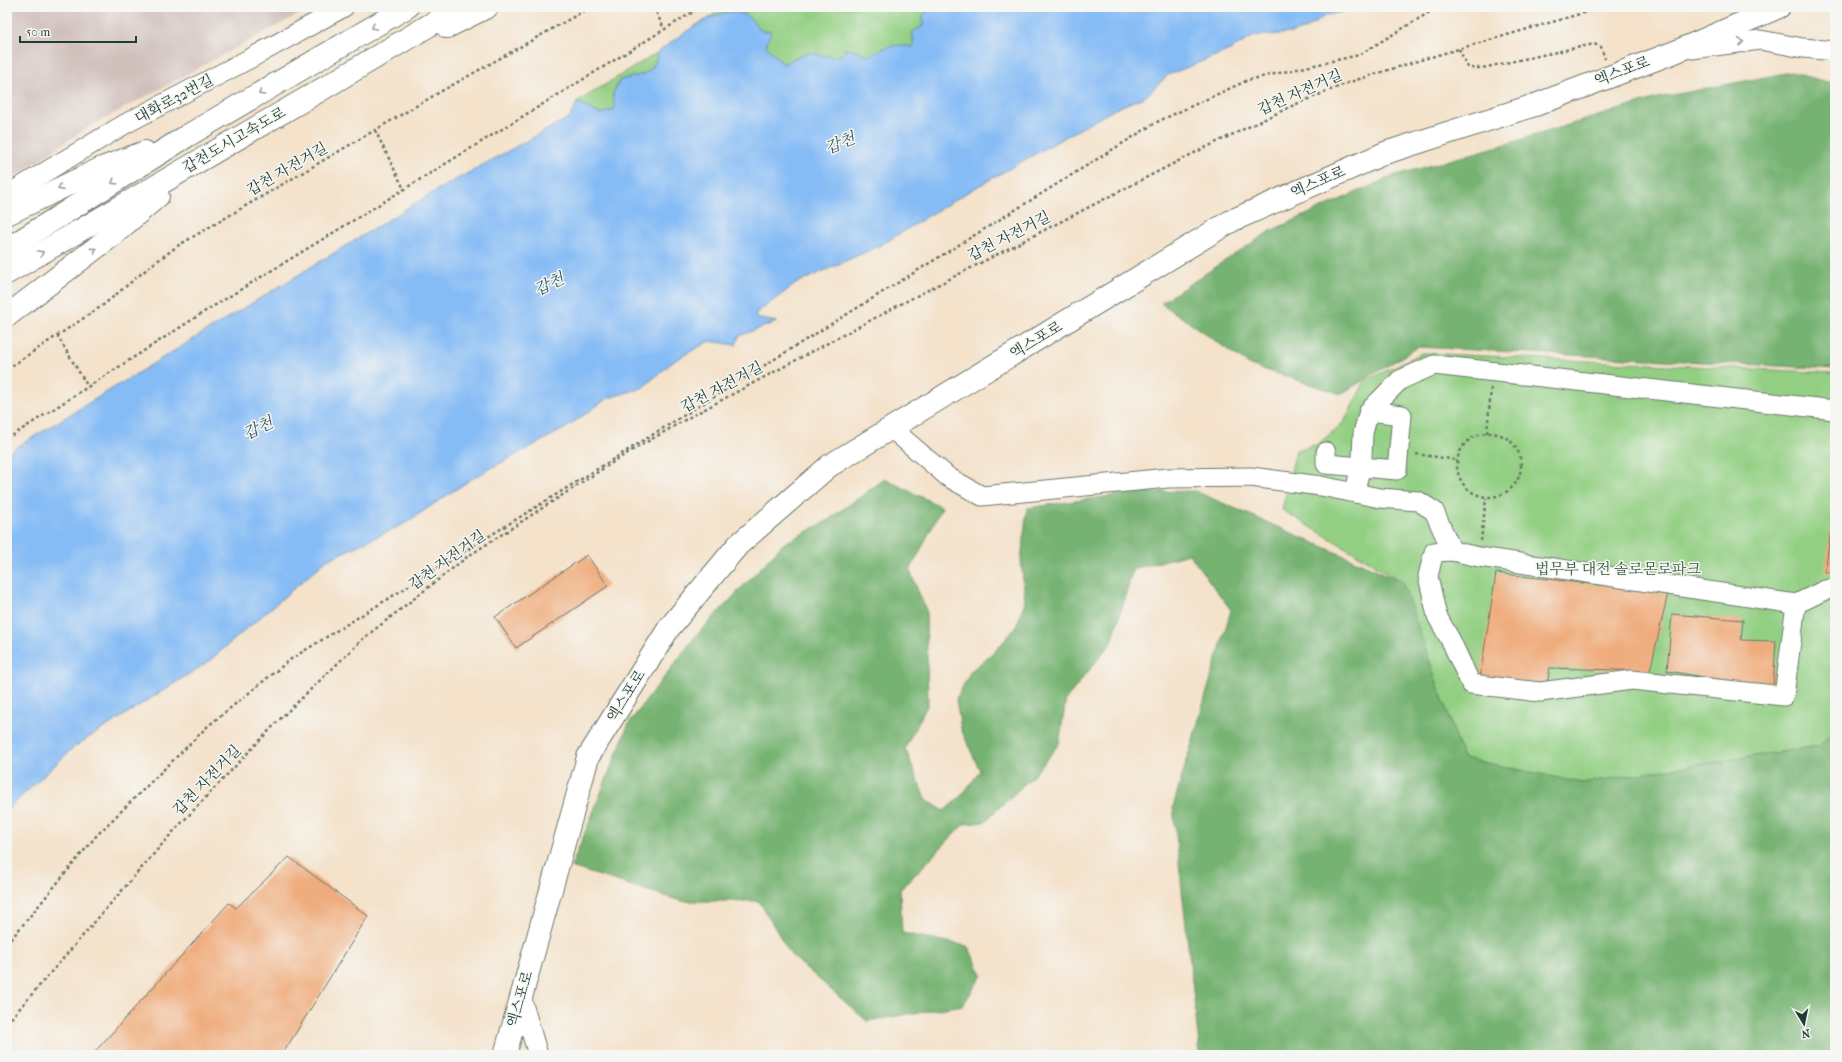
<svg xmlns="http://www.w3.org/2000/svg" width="1842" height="1062" viewBox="0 0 1842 1062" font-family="'IM FELL French Canon','Noto Serif KR',serif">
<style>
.industrial{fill:#d0c0bb}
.green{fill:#93cf83;stroke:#59865c}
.forest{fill:#76b271;stroke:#4a7852}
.water{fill:#86bcf5;stroke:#527c94}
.building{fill:#efac7c}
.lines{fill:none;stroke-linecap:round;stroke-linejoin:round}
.minor-casing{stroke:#6a7769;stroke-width:21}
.major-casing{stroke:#6a7769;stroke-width:24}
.highway-casing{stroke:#6a7769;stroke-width:24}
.path{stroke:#6a7769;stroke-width:2.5;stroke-dasharray:3 3;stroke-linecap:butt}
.minor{stroke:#fff;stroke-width:19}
.major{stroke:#fff;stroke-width:22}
.highway{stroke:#fff;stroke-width:22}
.oneway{stroke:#8f9e9a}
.labels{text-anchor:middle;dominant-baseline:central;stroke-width:3;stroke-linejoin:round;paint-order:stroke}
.street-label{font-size:15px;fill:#1f3d34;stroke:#f6f6f2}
.park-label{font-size:15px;fill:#365a44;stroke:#f6f6f2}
.water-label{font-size:16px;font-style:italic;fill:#395d64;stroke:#f6f6f2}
</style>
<rect width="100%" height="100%" fill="#f6f6f2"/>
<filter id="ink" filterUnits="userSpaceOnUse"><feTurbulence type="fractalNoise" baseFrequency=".025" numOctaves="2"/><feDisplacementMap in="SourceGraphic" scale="8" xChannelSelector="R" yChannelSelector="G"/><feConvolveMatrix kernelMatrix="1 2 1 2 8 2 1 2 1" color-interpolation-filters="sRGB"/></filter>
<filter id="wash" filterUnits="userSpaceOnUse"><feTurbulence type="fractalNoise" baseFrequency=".012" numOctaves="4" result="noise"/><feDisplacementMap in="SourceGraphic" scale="16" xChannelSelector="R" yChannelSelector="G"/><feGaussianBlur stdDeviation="0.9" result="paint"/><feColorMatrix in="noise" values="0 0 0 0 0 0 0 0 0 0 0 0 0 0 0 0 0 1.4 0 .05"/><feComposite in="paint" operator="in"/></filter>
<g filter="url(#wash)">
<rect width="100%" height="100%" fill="#f4e2cb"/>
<path class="industrial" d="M 7,7 L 312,7 L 85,129 L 7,182 Z"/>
<g class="green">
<path d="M 725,7 L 930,7 L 923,16 L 923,27 L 913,32 L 913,47 L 884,48 L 869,56 L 845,48 L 845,53 C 833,61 820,53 807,53 C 800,54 790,61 783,64 L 766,46 L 762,31 L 746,15 L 734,12 L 707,19 Z"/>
<path d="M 658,52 C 653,77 642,74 620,80 L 613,93 L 614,110 L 600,114 L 577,102 Z"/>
<path d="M 1422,353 L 1835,373 L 1835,730 L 1819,746 L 1582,783 L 1463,758 L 1402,581 L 1282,510 L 1296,450 L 1318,444 L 1344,422 L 1365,381 Z"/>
</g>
<g class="forest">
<path d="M 1791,72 L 1835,84 L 1835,369 L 1418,347 L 1341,394 L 1250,365 L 1161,303 L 1270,231 L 1393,176 L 1506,144 L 1657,98 Z"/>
<path d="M 885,479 L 942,507 L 910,571 L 926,610 L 928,704 L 905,748 L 925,799 L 944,811 L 963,794 L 980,771 L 961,729 L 956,699 L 971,671 L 996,650 L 1016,627 L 1025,601 L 1021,560 L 1027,508 L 1137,492 L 1195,491 L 1402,581 L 1463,758 L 1582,783 L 1818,746 L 1835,732 L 1835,1055 L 1200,1055 L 1173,807 L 1231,610 L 1189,554 L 1133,569 L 1112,642 L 1066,699 L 1059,744 L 1033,776 L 984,822 L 964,824 L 900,890 L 902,933 L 968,946 L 982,975 L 963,1005 L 867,1021 L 791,955 L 759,901 L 681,901 L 571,867 L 629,723 L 694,638 L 783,544 L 825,522 Z"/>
</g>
<path class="water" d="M 930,7 L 1370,7 L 1326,15 L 1306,29 L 1292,33 L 1254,36 L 1232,49 L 1168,75 L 1146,96 L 1115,109 L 966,193 L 881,245 L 797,283 L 755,314 L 756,318 L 777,322 L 739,336 L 736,345 L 709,341 L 674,361 L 642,388 L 608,398 L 564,429 L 473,478 L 404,524 L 327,560 L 208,662 L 74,747 L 7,810 L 7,453 L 437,190 L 570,117 L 577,102 L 600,114 L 614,110 L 613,93 L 620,80 C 642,74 653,77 658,52 C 679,37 717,4 744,14 C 750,17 757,26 762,31 L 771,31 L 766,46 L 783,64 C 790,61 800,54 807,53 C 820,53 833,61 845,53 L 845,48 L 869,56 C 887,46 893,43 913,47 L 914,40 L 912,32 L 923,26 L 923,16 Z"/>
<g id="blocks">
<g class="building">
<path d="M 1834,507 L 1835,507 L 1835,573 L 1825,572 Z"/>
<path d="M 587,555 L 608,586 L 516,648 L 495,617 Z"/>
<path d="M 1496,573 L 1668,593 L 1650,671 L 1550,668 L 1547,684 L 1480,677 Z"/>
<path d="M 1672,614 L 1743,620 L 1741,640 L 1776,641 L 1773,688 L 1667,671 Z"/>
<path d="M 289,857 L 368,916 L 282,1055 L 92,1055 L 229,903 L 236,908 Z"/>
</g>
</g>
</g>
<g filter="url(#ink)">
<use href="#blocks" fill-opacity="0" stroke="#6a7769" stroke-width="1"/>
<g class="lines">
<g class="minor-casing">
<g id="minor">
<path d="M 1692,49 L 1760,40 L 1803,48 L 1835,51"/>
<path d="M 7,195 L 125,124 L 251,58 L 344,7"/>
<path d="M 891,428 L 948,477 L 982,496 L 1168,478 L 1251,477 L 1321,486 L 1380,498 L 1418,501 L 1434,511 L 1452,551 L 1479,557 L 1796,604 L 1825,590 L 1835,588"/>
<path d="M 1326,452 L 1326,464 L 1397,470 L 1402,415 L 1369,411"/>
<path d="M 1355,493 L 1362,458 L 1363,433 L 1369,411 L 1400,380 L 1434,365 L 1835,410"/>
<path d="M 1452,551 L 1434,552 L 1428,576 L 1437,616 L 1451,641 L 1471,684 L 1540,692 L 1632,680 L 1784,696 L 1796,604"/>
<path d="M 521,997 L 538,1055"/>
</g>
</g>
<g class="major-casing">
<path id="major" d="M 505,1055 L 588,757 L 669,628 L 738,545 L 829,466 L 1231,221 L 1385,153 L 1538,104 L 1675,52 L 1779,7"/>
</g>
<g class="highway-casing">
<g id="highway">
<path d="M 447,27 L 487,7"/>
<path d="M 7,214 L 102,168 L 145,152"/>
<path d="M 7,249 L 187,136 L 407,7"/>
<path d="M 7,273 L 319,91 L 460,7"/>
<path d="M 7,316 L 114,234 L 158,196"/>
</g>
</g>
<g class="path">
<path d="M 654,7 L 664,29"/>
<path d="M 1459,49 L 1468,68 L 1482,68 L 1594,44 L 1601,47 L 1605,59"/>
<path d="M 375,130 L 404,189"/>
<path d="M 57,335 L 88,387"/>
<path d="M 7,369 L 102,306 L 153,264 L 179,245 L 440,92 L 591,7"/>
<circle cx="1489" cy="465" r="32"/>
<path d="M 1487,433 L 1491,388"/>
<path d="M 7,439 L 204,312 L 701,7"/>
<path d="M 1416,454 L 1457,460"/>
<path d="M 1481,541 L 1486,498"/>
<path d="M 7,944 L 97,835 L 208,726 L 291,659 L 1157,122 L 1248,80 L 1359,55 L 1438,7"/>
<path d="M 7,1023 L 171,834 L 281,718 L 364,638 L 467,557 L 624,455 L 690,417 L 899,305 L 1190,155 L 1294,105 L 1350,82 L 1424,59 L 1604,7"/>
</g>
<use href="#minor" class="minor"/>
<use href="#major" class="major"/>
<use href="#highway" class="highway"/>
</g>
<defs><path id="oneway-chevron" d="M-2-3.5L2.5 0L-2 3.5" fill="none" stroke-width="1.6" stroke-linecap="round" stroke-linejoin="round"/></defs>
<g class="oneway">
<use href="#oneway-chevron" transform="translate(374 27) rotate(150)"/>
<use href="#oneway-chevron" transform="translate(1741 42) rotate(-8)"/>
<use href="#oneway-chevron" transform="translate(261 93) rotate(150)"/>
<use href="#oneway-chevron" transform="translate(114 182) rotate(148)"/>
<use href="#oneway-chevron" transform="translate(60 188) rotate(154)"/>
<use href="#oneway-chevron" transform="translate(94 250) rotate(-37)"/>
<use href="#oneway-chevron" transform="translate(41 253) rotate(-30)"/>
</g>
</g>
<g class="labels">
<g class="street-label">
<text transform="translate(1622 71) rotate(-21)">엑스포로</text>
<text transform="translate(1300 92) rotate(-24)">갑천 자전거길</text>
<text transform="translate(174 99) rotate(-28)">대화로32번길</text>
<text transform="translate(234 140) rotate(-30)">갑천도시고속도로</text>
<text transform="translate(287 169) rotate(-30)">갑천 자전거길</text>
<text transform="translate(1318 182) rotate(-24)">엑스포로</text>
<text transform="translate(1009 236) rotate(-27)">갑천 자전거길</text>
<text transform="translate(1036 340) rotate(-31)">엑스포로</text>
<text transform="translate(722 387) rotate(-28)">갑천 자전거길</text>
<text transform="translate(447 560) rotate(-36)">갑천 자전거길</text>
<text transform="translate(626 696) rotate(-58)">엑스포로</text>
<text transform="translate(207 780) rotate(-46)">갑천 자전거길</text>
<text transform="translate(520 999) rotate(-74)">엑스포로</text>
</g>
<g class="park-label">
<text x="1618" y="569">법무부 대전 솔로몬로파크</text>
</g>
<g class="water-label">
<text transform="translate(840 143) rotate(-22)">갑천</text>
<text transform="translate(549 284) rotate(-26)">갑천</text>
<text transform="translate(258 428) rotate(-26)">갑천</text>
</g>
</g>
<rect width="1842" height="1062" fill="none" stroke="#f6f6f2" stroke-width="24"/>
<g transform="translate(1804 1024) rotate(170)" stroke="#f6f6f2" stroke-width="3" paint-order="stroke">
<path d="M0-3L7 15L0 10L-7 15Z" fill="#1f3d34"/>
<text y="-6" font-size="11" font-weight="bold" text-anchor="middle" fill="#1f3d34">N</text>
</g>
<path d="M20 36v6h116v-6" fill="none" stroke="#1f3d34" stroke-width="2"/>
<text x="26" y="36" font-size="12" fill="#1f3d34" stroke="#f6f6f2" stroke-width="3" paint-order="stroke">50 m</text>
</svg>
